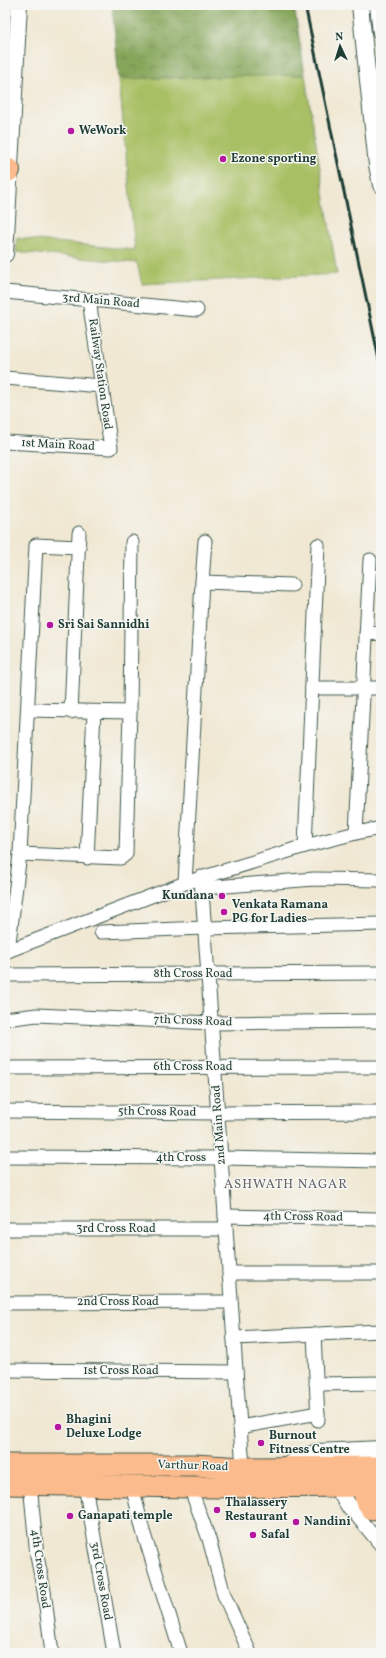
<svg xmlns="http://www.w3.org/2000/svg" width="386" height="1658" viewBox="0 0 386 1658" font-family="Vollkorn,serif">
<style>
.forest{fill:url(#forest-crowns);stroke:#527247}
.pitch{fill:#a8bf64;stroke:#647e4c}
.lines{fill:none;stroke-linecap:round;stroke-linejoin:round}
.minor-casing{stroke:#3e574c;stroke-width:15}
.tertiary-casing{stroke:#3e574c;stroke-width:18}
.primary-casing{stroke:#3e574c;stroke-width:23}
.trunk-casing{stroke:#3e574c;stroke-width:24}
.minor{stroke:#fff;stroke-width:13}
.tertiary{stroke:#fff;stroke-width:16}
.primary{stroke:#fbbb8c;stroke-width:21}
.trunk{stroke:#fbbb8c;stroke-width:22}
.rail{stroke:#1f3d34;stroke-width:3}
.poi-dot{fill:#b5179e;stroke:#f6f6f2;stroke-width:1.5}
.labels{text-anchor:middle;dominant-baseline:central;stroke-width:3;stroke-linejoin:round;paint-order:stroke}
.poi-label{font-size:12px;font-weight:bold;fill:#1f3d34;stroke:#f6f6f2;text-anchor:start}
.street-label{font-size:12px;fill:#1f3d34;stroke:#f6f6f2}
.neighbourhood-label{font-size:13px;letter-spacing:1px;fill:#646267;stroke:#f6f6f2}
</style>
<defs>
<pattern id="forest-crowns" width="20" height="18" patternUnits="userSpaceOnUse"><rect width="20" height="18" fill="#86a65a"/><path d="M2 6a3 3 0 1 1 6 0M12 15a3 3 0 1 1 6 0" fill="none" stroke="#6d884b"/></pattern>
</defs>
<rect width="100%" height="100%" fill="#f6f6f2"/>
<filter id="ink" filterUnits="userSpaceOnUse"><feTurbulence type="fractalNoise" baseFrequency=".025" numOctaves="2"/><feDisplacementMap in="SourceGraphic" scale="8" xChannelSelector="R" yChannelSelector="G"/><feConvolveMatrix kernelMatrix="1 2 1 2 8 2 1 2 1" color-interpolation-filters="sRGB"/></filter>
<filter id="wash" filterUnits="userSpaceOnUse"><feTurbulence type="fractalNoise" baseFrequency=".012" numOctaves="4" result="noise"/><feDisplacementMap in="SourceGraphic" scale="16" xChannelSelector="R" yChannelSelector="G"/><feGaussianBlur stdDeviation="0.9" result="paint"/><feColorMatrix in="noise" values="0 0 0 0 0 0 0 0 0 0 0 0 0 0 0 0 0 1.4 0 .05"/><feComposite in="paint" operator="in"/></filter>
<g filter="url(#wash)">
<rect width="100%" height="100%" fill="#f0e8d3"/>
<path class="forest" d="M 112,5 L 294,5 L 305,75 L 119,79 Z"/>
<path class="pitch" d="M 305,75 L 337,274 L 142,284 L 137,263 L 16,252 L 17,238 L 135,250 L 119,79 Z"/>
</g>
<g filter="url(#ink)">
<g class="lines">
<g class="minor-casing">
<g id="minor">
<path d="M 5,292 L 197,310"/>
<path d="M 5,378 L 101,386"/>
<path d="M 5,442 L 111,448 L 89,300"/>
<path d="M 202,582 L 205,541"/>
<path d="M 366,634 L 381,633"/>
<path d="M 312,688 L 381,688"/>
<path d="M 28,710 L 130,712"/>
<path d="M 71,712 L 79,533"/>
<path d="M 356,833 L 370,560"/>
<path d="M 305,846 L 318,545"/>
<path d="M 20,854 L 121,858 L 126,854 L 130,712 L 132,542"/>
<path d="M 87,858 L 94,712"/>
<path d="M 201,877 L 243,1468"/>
<path d="M 185,883 L 202,582 L 292,585"/>
<path d="M 202,888 L 314,879 L 381,880"/>
<path d="M 101,932 L 205,928 L 381,924"/>
<path d="M 8,951 L 20,854 L 36,545 L 79,547"/>
<path d="M 5,952 L 185,883 L 305,846 L 356,833 L 381,828"/>
<path d="M 5,975 L 381,973"/>
<path d="M 5,1019 L 37,1015 L 211,1023 L 381,1021"/>
<path d="M 5,1068 L 381,1067"/>
<path d="M 5,1111 L 218,1113 L 381,1112"/>
<path d="M 5,1157 L 221,1158 L 381,1161"/>
<path d="M 225,1216 L 381,1219"/>
<path d="M 5,1229 L 226,1229"/>
<path d="M 229,1273 L 381,1273"/>
<path d="M 5,1303 L 231,1302"/>
<path d="M 314,1334 L 318,1420"/>
<path d="M 234,1338 L 381,1331"/>
<path d="M 5,1370 L 236,1372"/>
<path d="M 316,1384 L 381,1383"/>
<path d="M 240,1427 L 318,1413"/>
<path d="M 30,1484 L 37,1556 L 44,1591 L 52,1653"/>
<path d="M 85,1485 L 114,1653"/>
<path d="M 132,1486 L 143,1531 L 181,1653"/>
<path d="M 190,1487 L 209,1539 L 224,1595 L 250,1653"/>
<path d="M 351,1509 L 381,1545"/>
</g>
</g>
<g class="tertiary-casing">
<g id="tertiary">
<path d="M 360,5 L 377,165 L 381,185"/>
<path d="M 378,5 L 381,33"/>
<path d="M 5,254 L 19,5"/>
<path d="M 284,1466 L 317,1452 L 381,1449"/>
<path d="M 337,1487 L 351,1509 L 381,1510"/>
</g>
</g>
<g class="primary-casing">
<g id="primary">
<path d="M 5,1465 L 195,1465 L 243,1468 L 381,1467"/>
<path d="M 5,1484 L 190,1487 L 381,1486"/>
<path d="M 365,1486 L 365,1499 L 372,1509"/>
</g>
</g>
<g class="trunk-casing">
<path id="trunk" d="M 5,172 L 9,170"/>
</g>
<use href="#minor" class="minor"/>
<use href="#tertiary" class="tertiary"/>
<use href="#primary" class="primary"/>
<use href="#trunk" class="trunk"/>
<path class="rail" d="M 305,5 L 381,369"/>
</g>
</g>
<g class="poi-dot">
<circle cx="71" cy="131" r="4"/>
<circle cx="223" cy="159" r="4"/>
<circle cx="50" cy="625" r="4"/>
<circle cx="222" cy="896" r="4"/>
<circle cx="224" cy="912" r="4"/>
<circle cx="58" cy="1427" r="4"/>
<circle cx="261" cy="1443" r="4"/>
<circle cx="217" cy="1510" r="4"/>
<circle cx="70" cy="1516" r="4"/>
<circle cx="296" cy="1522" r="4"/>
<circle cx="253" cy="1535" r="4"/>
</g>
<g class="labels">
<g class="poi-label">
<text x="79" y="131">WeWork</text>
<text x="231" y="159">Ezone sporting</text>
<text x="58" y="625">Sri Sai Sannidhi</text>
<text x="214" y="896" text-anchor="end">Kundana</text>
<text x="232" y="905">Venkata Ramana<tspan x="232" dy="14">PG for Ladies</tspan></text>
<text x="66" y="1420">Bhagini<tspan x="66" dy="14">Deluxe Lodge</tspan></text>
<text x="269" y="1436">Burnout<tspan x="269" dy="14">Fitness Centre</tspan></text>
<text x="225" y="1503">Thalassery<tspan x="225" dy="14">Restaurant</tspan></text>
<text x="78" y="1516">Ganapati temple</text>
<text x="304" y="1522">Nandini</text>
<text x="261" y="1535">Safal</text>
</g>
<g class="street-label">
<text transform="translate(101 301) rotate(5)">3rd Main Road</text>
<text transform="translate(100 374) rotate(82)">Railway Station Road</text>
<text transform="translate(58 445) rotate(3)">1st Main Road</text>
<text x="193" y="974">8th Cross Road</text>
<text transform="translate(193 1021) rotate(2)">7th Cross Road</text>
<text x="193" y="1067">6th Cross Road</text>
<text transform="translate(157 1112) rotate(1)">5th Cross Road</text>
<text transform="translate(219 1125) rotate(-94)">2nd Main Road</text>
<text x="181" y="1158">4th Cross</text>
<text transform="translate(303 1217) rotate(1)">4th Cross Road</text>
<text x="116" y="1229">3rd Cross Road</text>
<text x="118" y="1302">2nd Cross Road</text>
<text x="121" y="1371">1st Cross Road</text>
<text transform="translate(193 1466) rotate(2)">Varthur Road</text>
<text transform="translate(40 1569) rotate(82)">4th Cross Road</text>
<text transform="translate(101 1581) rotate(80)">3rd Cross Road</text>
</g>
<g class="neighbourhood-label">
<text x="286" y="1185">ASHWATH NAGAR</text>
</g>
</g>
<rect width="386" height="1658" fill="none" stroke="#f6f6f2" stroke-width="20"/>
<g transform="translate(340 46) rotate(356)" stroke="#f6f6f2" stroke-width="3" paint-order="stroke">
<path d="M0-3L7 15L0 10L-7 15Z" fill="#1f3d34"/>
<text y="-6" font-size="11" font-weight="bold" text-anchor="middle" fill="#1f3d34">N</text>
</g>
</svg>
